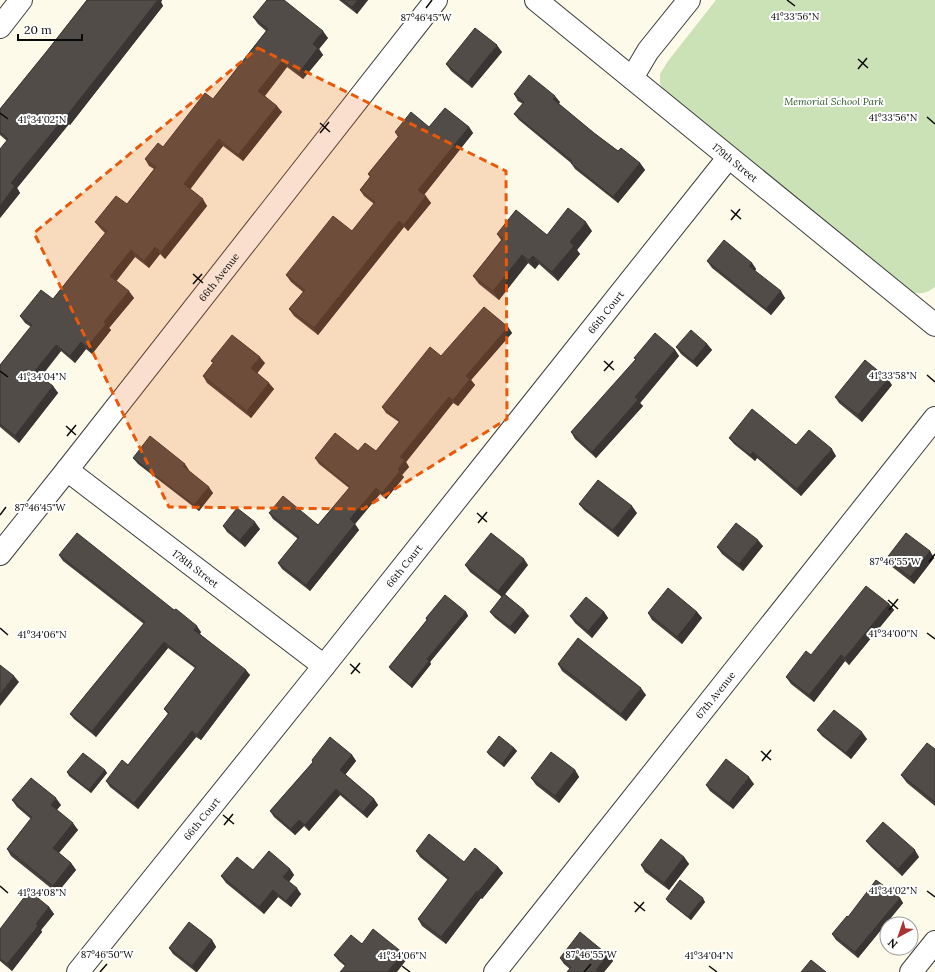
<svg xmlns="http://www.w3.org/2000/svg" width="935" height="972" viewBox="0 0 935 972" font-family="Lora,serif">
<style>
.green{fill:#cbe2b7}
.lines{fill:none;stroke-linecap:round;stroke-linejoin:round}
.minor-casing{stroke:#3d3d3d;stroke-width:24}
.minor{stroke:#fff;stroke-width:22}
.wall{fill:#46413d}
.shaded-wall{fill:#393532}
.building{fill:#514c47;stroke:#393532}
.marked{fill:#e8590c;fill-opacity:0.2;stroke:#e8590c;stroke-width:3;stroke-dasharray:8 5;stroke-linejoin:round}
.ticks{fill:none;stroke:#0a0a0a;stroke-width:1.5}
.labels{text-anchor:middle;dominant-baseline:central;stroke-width:4;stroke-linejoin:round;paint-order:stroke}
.park-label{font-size:10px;font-style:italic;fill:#2b5923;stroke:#fff}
.street-label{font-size:10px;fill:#0a0a0a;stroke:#fff}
.ticks-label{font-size:10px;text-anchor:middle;fill:#0a0a0a;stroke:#fff;stroke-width:4;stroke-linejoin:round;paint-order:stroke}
</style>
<rect width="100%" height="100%" fill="#fdfae9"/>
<path class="green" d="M 716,0 L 935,0 L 935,287 C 926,294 919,295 908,291 L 666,95 L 660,84 L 660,74 L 668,61 Z"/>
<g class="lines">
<g class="minor-casing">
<g id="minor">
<path id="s1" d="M 536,0 L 935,325"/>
<path d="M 0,27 L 21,0"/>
<path d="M 632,78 L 648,51 L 689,0"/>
<path id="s2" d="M 67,470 L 324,666"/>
<path id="s3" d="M 0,554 L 67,470 L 436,0"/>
<path id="s4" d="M 78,972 L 324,666 L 728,158"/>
<path id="s5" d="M 495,972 L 935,418"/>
<path d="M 911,972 L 935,942"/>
</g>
</g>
<use href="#minor" class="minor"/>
</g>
<g class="wall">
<path d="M 87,0 L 162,0 L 161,2 L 163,6 L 70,125 L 69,124 L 17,188 L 20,193 L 0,218 L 7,141 L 0,135 L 0,109 L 47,51 Z"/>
<path d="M 339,0 L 368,0 L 357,14 Z"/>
<path d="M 253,17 L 328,38 L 319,49 L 323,55 L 303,79 L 287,67 L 265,96 L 282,112 L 243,161 L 223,146 L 203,171 L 190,189 L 207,206 L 165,259 L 160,254 L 149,268 L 135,257 L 116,281 L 134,298 L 109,328 L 111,330 L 92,354 L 86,349 L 75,363 L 61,351 L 41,377 L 53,386 L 58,393 L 19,443 L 0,427 L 0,365 L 31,327 L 25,323 L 20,316 L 53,299 L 105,233 L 100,228 L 95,222 L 127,204 L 154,169 L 149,166 L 145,159 L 163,147 L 213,99 L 266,31 L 258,24 Z"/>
<path d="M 502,52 L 472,88 L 451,71 L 446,64 Z"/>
<path d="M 514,94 L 560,102 L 559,104 L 594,133 L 618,151 L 640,163 L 645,170 L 618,203 L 575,169 L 571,163 L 519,120 L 514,114 L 523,104 L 518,101 Z"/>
<path d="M 429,127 L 469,127 L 473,133 L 424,195 L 431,203 L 408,231 L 404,227 L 318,335 L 294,316 L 289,309 L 303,292 L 291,282 L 286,275 L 352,231 L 374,204 L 364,196 L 360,190 L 370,177 L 368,174 L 398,137 L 395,132 Z"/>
<path d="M 592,231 L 577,250 L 580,254 L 558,281 L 539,264 L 535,269 L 528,263 L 499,300 L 479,284 L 473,276 L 501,240 L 497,234 L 547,235 Z"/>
<path d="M 707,261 L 752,263 L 756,269 L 755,271 L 785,298 L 771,315 L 712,268 Z"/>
<path d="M 508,327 L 512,333 L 471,380 L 475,385 L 458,406 L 453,403 L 406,462 L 409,467 L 402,475 L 404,477 L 386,499 L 380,494 L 355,524 L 359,530 L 310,591 L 282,569 L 278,563 L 298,539 L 273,519 L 269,513 L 318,525 L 349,488 L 319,464 L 315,458 L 358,451 L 376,451 L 399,422 L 386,413 L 382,407 L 441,356 Z"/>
<path d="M 707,344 L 712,350 L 697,367 L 681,354 L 676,347 Z"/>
<path d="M 675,350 L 679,356 L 640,403 L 643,406 L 596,458 L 575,439 L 571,432 L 636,360 L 634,358 Z"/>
<path d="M 211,361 L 265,363 L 257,373 L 274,389 L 251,418 L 207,383 L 203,376 L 213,363 Z"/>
<path d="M 892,385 L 862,422 L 839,403 L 835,397 Z"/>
<path d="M 729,438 L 796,445 L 836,456 L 801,496 L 757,458 L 755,461 L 734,444 Z"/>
<path d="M 133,458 L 189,470 L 189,471 L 213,493 L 199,511 L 138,464 Z"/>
<path d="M 579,504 L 637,513 L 618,537 L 584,510 Z"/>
<path d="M 223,526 L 260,529 L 245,547 L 227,532 Z"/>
<path d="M 763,546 L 743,571 L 722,554 L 717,547 Z"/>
<path d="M 930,551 L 934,558 L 914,584 L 891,566 L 886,559 Z"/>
<path d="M 59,555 L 201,632 L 200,634 L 250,675 L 201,740 L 196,737 L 138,809 L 110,787 L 106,781 L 128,765 L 168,714 L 164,709 L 195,668 L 168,648 L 96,737 L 74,719 L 70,714 L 144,624 L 63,561 Z"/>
<path d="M 465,565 L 528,565 L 505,594 L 529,616 L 515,634 L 495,618 L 490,612 L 502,597 L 470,572 Z"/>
<path d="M 889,604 L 894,610 L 849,665 L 845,661 L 814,702 L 791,684 L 786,677 L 811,655 Z"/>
<path d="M 466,612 L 468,616 L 430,662 L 431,664 L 412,688 L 391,670 L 389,667 L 427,620 L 426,618 Z"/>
<path d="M 604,612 L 608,618 L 592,638 L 575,623 L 570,616 Z"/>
<path d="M 697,612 L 702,618 L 682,644 L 652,620 L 648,613 Z"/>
<path d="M 558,664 L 646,695 L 626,721 L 562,671 Z"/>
<path d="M 817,730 L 867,739 L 851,759 L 822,736 Z"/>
<path d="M 514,748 L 517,751 L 504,767 L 489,755 L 487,752 Z"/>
<path d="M 935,749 L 935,806 L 907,783 L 901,775 Z"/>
<path d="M 352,755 L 356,761 L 345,775 L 374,799 L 378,805 L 367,818 L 340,795 L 309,831 L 304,826 L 295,835 L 274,817 L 270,811 L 313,762 L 312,760 Z"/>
<path d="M 105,770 L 107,773 L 91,793 L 69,776 L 67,772 Z"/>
<path d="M 575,770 L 579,777 L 559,803 L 536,785 L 531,778 Z"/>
<path d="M 754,784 L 733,809 L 710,791 L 706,785 Z"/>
<path d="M 12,800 L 61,805 L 57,810 L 78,830 L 59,853 L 71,863 L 76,870 L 57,893 L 11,856 L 7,849 L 31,819 L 17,807 Z"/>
<path d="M 866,841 L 919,857 L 902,876 L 871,847 Z"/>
<path d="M 416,851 L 464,862 L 498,867 L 503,873 L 482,899 L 481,898 L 446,944 L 422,926 L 418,919 L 448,880 L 420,857 Z"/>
<path d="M 684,857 L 689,864 L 669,890 L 645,872 L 641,865 Z"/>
<path d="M 290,869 L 294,875 L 289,882 L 301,894 L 291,907 L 278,897 L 264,914 L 226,883 L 221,876 L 253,870 Z"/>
<path d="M 900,898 L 903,903 L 858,958 L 836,940 L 832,934 L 848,917 Z"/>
<path d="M 666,899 L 705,902 L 691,920 L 668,902 Z"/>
<path d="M 49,907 L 54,914 L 41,930 L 42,932 L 12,971 L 0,961 L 0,929 Z"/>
<path d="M 212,940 L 216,947 L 197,972 L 196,972 L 173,954 L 169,948 Z"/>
<path d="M 362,944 L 407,959 L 345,966 L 339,961 L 334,955 Z"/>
<path d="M 608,955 L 613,961 L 604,972 L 567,972 L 570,969 L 564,964 L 560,958 Z"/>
</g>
<g class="shaded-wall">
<path d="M 158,0 L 162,0 L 161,2 L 163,6 L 70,125 L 65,118 Z"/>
<path d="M 358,0 L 368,0 L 357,14 L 352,7 Z"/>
<path d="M 323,31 L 328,38 L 319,49 L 323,55 L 303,79 L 299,73 L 313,44 Z"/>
<path d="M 497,45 L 502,52 L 472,88 L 468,82 Z"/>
<path d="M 283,60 L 287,67 L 263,98 L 258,91 Z"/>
<path d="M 555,96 L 560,102 L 557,106 L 553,99 Z"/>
<path d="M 277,106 L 282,112 L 243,161 L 238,155 Z"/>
<path d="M 64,118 L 69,124 L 17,188 L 20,193 L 0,218 L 0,206 L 11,183 Z"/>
<path d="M 469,127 L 473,133 L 423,196 L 418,190 Z"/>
<path d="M 219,139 L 223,146 L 189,191 L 184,184 Z"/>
<path d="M 640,163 L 645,170 L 618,203 L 613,197 Z"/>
<path d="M 426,196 L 431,203 L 408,231 L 404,225 Z"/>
<path d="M 203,199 L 207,206 L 165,259 L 161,252 Z"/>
<path d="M 399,221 L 404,227 L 318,335 L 314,328 Z"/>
<path d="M 586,222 L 592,231 L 577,250 L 580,254 L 558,281 L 552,272 L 570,242 Z"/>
<path d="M 155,247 L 160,254 L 149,268 L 144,261 Z"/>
<path d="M 131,250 L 135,257 L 115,283 L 110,276 Z"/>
<path d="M 522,255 L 528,263 L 499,300 L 493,291 Z"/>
<path d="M 533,256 L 539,264 L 535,269 L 529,260 Z"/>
<path d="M 752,263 L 756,269 L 754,272 L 749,266 Z"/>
<path d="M 129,291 L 134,298 L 109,328 L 111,330 L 92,354 L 87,347 L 104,322 Z"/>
<path d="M 781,291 L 785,298 L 771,315 L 766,309 Z"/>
<path d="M 508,327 L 512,333 L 471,380 L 475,385 L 458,406 L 453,400 L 466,376 Z"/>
<path d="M 81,342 L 86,349 L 75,363 L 70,356 Z"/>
<path d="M 707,344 L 712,350 L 697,367 L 693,361 Z"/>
<path d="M 56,345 L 61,351 L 39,378 L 34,372 Z"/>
<path d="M 675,350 L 679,356 L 640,403 L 643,406 L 596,458 L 592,452 L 635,397 Z"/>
<path d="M 260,357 L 265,363 L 256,375 L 251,368 Z"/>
<path d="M 888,379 L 892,385 L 862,422 L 858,415 Z"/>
<path d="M 269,383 L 274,389 L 251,418 L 247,411 Z"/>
<path d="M 53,386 L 58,393 L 19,443 L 15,436 Z"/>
<path d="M 449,397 L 453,403 L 406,462 L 409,467 L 402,475 L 404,477 L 386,499 L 382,493 L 398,469 L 400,457 Z"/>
<path d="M 832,449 L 836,456 L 801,496 L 797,489 Z"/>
<path d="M 753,452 L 757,458 L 755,461 L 750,455 Z"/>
<path d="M 185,464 L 189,470 L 188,473 L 183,466 Z"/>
<path d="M 209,487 L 213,493 L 199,511 L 194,505 Z"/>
<path d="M 376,488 L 380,494 L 355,524 L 359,530 L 310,591 L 306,585 L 350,519 Z"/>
<path d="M 632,506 L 637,513 L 618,537 L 613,530 Z"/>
<path d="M 255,522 L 260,529 L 245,547 L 240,540 Z"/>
<path d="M 758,540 L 763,546 L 743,571 L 739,564 Z"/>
<path d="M 930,551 L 934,558 L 914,584 L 910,577 Z"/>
<path d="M 524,559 L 528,565 L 502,598 L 498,591 Z"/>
<path d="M 889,604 L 894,610 L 849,665 L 845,658 Z"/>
<path d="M 524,610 L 529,616 L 515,634 L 510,627 Z"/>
<path d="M 466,612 L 468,616 L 430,662 L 431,664 L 412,688 L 410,685 L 427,659 Z"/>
<path d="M 604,612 L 608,618 L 592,638 L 588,631 Z"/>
<path d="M 697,612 L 702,618 L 682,644 L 677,637 Z"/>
<path d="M 197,626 L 201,632 L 198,635 L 194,630 Z"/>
<path d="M 164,642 L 168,648 L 96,737 L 92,731 Z"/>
<path d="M 841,655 L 845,661 L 814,702 L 809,695 Z"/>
<path d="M 246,670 L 250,675 L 201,740 L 197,735 Z"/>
<path d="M 14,676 L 19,682 L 0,706 L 0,694 Z"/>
<path d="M 641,688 L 646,695 L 626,721 L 621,714 Z"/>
<path d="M 192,731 L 196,737 L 138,809 L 134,803 Z"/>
<path d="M 862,732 L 867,739 L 851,759 L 846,753 Z"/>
<path d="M 514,748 L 517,751 L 504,767 L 502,764 Z"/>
<path d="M 352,755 L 356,761 L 344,776 L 340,770 Z"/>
<path d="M 105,770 L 107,773 L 91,793 L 89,790 Z"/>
<path d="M 575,770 L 579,777 L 559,803 L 555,796 Z"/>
<path d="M 749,777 L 754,784 L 733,809 L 729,803 Z"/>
<path d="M 336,789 L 340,795 L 309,831 L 305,825 Z"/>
<path d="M 56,798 L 61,805 L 55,811 L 51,805 Z"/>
<path d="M 374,799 L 378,805 L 367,818 L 363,812 Z"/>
<path d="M 299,820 L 304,826 L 295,835 L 291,829 Z"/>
<path d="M 73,823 L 78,830 L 57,855 L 53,848 Z"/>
<path d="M 915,850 L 919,857 L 902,876 L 898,869 Z"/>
<path d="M 684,857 L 689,864 L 669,890 L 664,883 Z"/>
<path d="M 71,863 L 76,870 L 57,893 L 53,886 Z"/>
<path d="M 498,867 L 503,873 L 482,899 L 478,892 Z"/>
<path d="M 290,869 L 294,875 L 288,883 L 283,877 Z"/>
<path d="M 297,888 L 301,894 L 291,907 L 286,901 Z"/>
<path d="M 273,890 L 278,897 L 264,914 L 259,907 Z"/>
<path d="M 477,891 L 481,898 L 446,944 L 441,937 Z"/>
<path d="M 703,898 L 705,902 L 691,920 L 688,917 Z"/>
<path d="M 900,898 L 903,903 L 858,958 L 855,952 Z"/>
<path d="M 49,907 L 54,914 L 41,930 L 42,932 L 12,971 L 7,964 L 36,924 Z"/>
<path d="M 212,940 L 216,947 L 197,972 L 196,972 L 192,966 Z"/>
<path d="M 403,953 L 407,959 L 397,972 L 387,972 Z"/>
<path d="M 608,955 L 613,961 L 604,972 L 598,972 L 596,970 Z"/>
</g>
<g class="building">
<path d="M 87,0 L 158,0 L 65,118 L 64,118 L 11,183 L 15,186 L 0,206 L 0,149 L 8,139 L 0,132 L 0,109 L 47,51 Z"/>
<path d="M 267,0 L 284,0 L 323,31 L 313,44 L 318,48 L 299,73 L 283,60 L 258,91 L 277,106 L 238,155 L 219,139 L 198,165 L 184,184 L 203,199 L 161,252 L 155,247 L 144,261 L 131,250 L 110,276 L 129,291 L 104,322 L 106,324 L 87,347 L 81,342 L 70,356 L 56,345 L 34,372 L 53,386 L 15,436 L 0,424 L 0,365 L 32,325 L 20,316 L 41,290 L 53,299 L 107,231 L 95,222 L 116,196 L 127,204 L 156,167 L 145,159 L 158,143 L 163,147 L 205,93 L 213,99 L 268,29 L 253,17 Z"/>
<path d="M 343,0 L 358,0 L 352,7 Z"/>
<path d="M 475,28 L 497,45 L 468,82 L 446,64 Z"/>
<path d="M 529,75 L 555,96 L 553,99 L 594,133 L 618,151 L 621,148 L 640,163 L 613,197 L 571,163 L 572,161 L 514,114 L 524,102 L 514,94 Z"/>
<path d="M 445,108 L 469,127 L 418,190 L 426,196 L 404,225 L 399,221 L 314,328 L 289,309 L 305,290 L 286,275 L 333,216 L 352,231 L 375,202 L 360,190 L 371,176 L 368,174 L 399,136 L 395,132 L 411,112 L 429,127 Z"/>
<path d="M 568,208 L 586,222 L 570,242 L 574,246 L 552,272 L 533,256 L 529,260 L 522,255 L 493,291 L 473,276 L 503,239 L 497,234 L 516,210 L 547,235 Z"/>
<path d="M 724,240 L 752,263 L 749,266 L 781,291 L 766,309 L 707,261 Z"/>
<path d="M 484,307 L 508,327 L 466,376 L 470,379 L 453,400 L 449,397 L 400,457 L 405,460 L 398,469 L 400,471 L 382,493 L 376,488 L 350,519 L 355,524 L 306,585 L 278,563 L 299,537 L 269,513 L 283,496 L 318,525 L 350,487 L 315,458 L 335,433 L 358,451 L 365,443 L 376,451 L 400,421 L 382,407 L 430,347 L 441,356 Z"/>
<path d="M 691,330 L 707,344 L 693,361 L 676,347 Z"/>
<path d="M 655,333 L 675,350 L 635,397 L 638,400 L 592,452 L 571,432 L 636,359 L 634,358 Z"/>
<path d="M 232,335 L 260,357 L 251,368 L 269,383 L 247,411 L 203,376 L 214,362 L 211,361 Z"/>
<path d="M 865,360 L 888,379 L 858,415 L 835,397 Z"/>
<path d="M 752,409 L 796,445 L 809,430 L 832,449 L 797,489 L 753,452 L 750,455 L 729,438 Z"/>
<path d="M 150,436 L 185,464 L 183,466 L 209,487 L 194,505 L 133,458 Z"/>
<path d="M 598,480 L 632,506 L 613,530 L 579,504 Z"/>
<path d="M 237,508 L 255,522 L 240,540 L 223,526 Z"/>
<path d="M 736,523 L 758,540 L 739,564 L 717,547 Z"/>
<path d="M 77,533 L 174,610 L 176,609 L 197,626 L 194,630 L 246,670 L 197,735 L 192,731 L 134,803 L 106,781 L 122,760 L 128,765 L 169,713 L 164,709 L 196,667 L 164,642 L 92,731 L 70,714 L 145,622 L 59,555 Z"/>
<path d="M 491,533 L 524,559 L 498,591 L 465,565 Z"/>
<path d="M 906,533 L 930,551 L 910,577 L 886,559 Z"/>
<path d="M 866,586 L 889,604 L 845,658 L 841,655 L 809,695 L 786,677 L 806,651 L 811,655 Z"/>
<path d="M 668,588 L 697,612 L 677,637 L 648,613 Z"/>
<path d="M 504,594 L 524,610 L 510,627 L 490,612 Z"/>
<path d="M 445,595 L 466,612 L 427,659 L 429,661 L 410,685 L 389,667 L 427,620 L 426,618 Z"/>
<path d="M 586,597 L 604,612 L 588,631 L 570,616 Z"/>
<path d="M 578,638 L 641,688 L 621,714 L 558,664 Z"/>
<path d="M 0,665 L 14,676 L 0,694 Z"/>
<path d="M 834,710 L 862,732 L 846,753 L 817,730 Z"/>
<path d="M 499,736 L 514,748 L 502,764 L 487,752 Z"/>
<path d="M 330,737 L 352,755 L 340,770 L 374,799 L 363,812 L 336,789 L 305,825 L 299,820 L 291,829 L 270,811 L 313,762 L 312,760 Z"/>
<path d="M 927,743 L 935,749 L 935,802 L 901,775 Z"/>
<path d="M 551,752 L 575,770 L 555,796 L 531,778 Z"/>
<path d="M 83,753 L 105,770 L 89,790 L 67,772 Z"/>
<path d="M 726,759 L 749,777 L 729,803 L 706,785 Z"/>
<path d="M 31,778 L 56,798 L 51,805 L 73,823 L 53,848 L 71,863 L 53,886 L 7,849 L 32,817 L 12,800 Z"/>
<path d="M 883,822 L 915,850 L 898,869 L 866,841 Z"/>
<path d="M 429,834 L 464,862 L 475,848 L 498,867 L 478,892 L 477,891 L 441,937 L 418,919 L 449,878 L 416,851 Z"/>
<path d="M 661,839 L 684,857 L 664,883 L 641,865 Z"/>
<path d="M 269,851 L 290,869 L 283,877 L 297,888 L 286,901 L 273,890 L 259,907 L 221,876 L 237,857 L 253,870 Z"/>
<path d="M 680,880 L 703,898 L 688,917 L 666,899 Z"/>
<path d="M 876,880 L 900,898 L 855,952 L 832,934 L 847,916 L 848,917 Z"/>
<path d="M 29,891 L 49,907 L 36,924 L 38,926 L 7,964 L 0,959 L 0,929 Z"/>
<path d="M 189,922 L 212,940 L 192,966 L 169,948 Z"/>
<path d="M 373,929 L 403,953 L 387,972 L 340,972 L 346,965 L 334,955 L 351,935 L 362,944 Z"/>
<path d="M 580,932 L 608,955 L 596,970 L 599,972 L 567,972 L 571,967 L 560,958 Z"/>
<path d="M 811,960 L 826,972 L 801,972 Z"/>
</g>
<path class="marked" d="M 258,48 L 506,171 L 507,419 L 363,509 L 169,507 L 34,233 Z"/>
<path class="ticks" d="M 787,0 L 795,6M 426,8 L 432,0M 858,59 L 868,68M 858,69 L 867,58M 0,113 L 8,119M 927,117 L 935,124M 320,123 L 330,132M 320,133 L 329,122M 731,210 L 741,219M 731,220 L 740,209M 193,274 L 203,283M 193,284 L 202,274M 604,361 L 614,370M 0,371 L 8,377M 604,371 L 613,361M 927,375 L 935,382M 66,426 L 76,435M 67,436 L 76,425M 477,513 L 487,522M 0,515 L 6,507M 478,523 L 487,512M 929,562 L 935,554M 888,600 L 898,609M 889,610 L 898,599M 0,628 L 8,635M 927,633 L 935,639M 350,664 L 360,673M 351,674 L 360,663M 761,751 L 771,760M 762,761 L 771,750M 223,815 L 234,824M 224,825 L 233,814M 0,886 L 8,893M 927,891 L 935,897M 634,902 L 645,911M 635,912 L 644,902M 402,966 L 410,972M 709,966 L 717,972M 100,972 L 107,964M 584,972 L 591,964"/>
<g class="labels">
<g class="park-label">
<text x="834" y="101">Memorial School Park</text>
</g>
<g class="street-label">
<text stroke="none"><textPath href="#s1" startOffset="257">179th Street</textPath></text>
<text stroke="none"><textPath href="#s3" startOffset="353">66th Avenue</textPath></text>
<text stroke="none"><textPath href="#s4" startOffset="845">66th Court</textPath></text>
<text stroke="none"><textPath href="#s4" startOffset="521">66th Court</textPath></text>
<text stroke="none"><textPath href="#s2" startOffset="162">178th Street</textPath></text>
<text stroke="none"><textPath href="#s5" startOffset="354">67th Avenue</textPath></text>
<text stroke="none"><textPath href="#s4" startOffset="197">66th Court</textPath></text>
</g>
</g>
<g class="ticks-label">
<text x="795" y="20">41°33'56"N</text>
<text x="426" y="21">87°46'45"W</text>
<text x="893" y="121">41°33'56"N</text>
<text x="42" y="123">41°34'02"N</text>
<text x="893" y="379">41°33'58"N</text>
<text x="42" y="380">41°34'04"N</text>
<text x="40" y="511">87°46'45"W</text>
<text x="895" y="565">87°46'55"W</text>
<text x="893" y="637">41°34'00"N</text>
<text x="42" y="638">41°34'06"N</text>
<text x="893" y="894">41°34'02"N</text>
<text x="42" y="896">41°34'08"N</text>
<text x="107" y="958">87°46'50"W</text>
<text x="591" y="958">87°46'55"W</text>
<text x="402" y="959">41°34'06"N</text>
<text x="709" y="959">41°34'04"N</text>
</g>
<g transform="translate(899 936) rotate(220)"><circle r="19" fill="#ffffff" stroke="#9d9d9d"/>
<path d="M0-3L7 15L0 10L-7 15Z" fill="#a93333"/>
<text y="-6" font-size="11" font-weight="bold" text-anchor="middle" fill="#0a0a0a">N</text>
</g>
<path d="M18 34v6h64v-6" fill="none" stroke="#0a0a0a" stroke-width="2"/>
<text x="24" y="34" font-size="12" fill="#0a0a0a" stroke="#ffffff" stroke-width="3" paint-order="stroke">20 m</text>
</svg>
